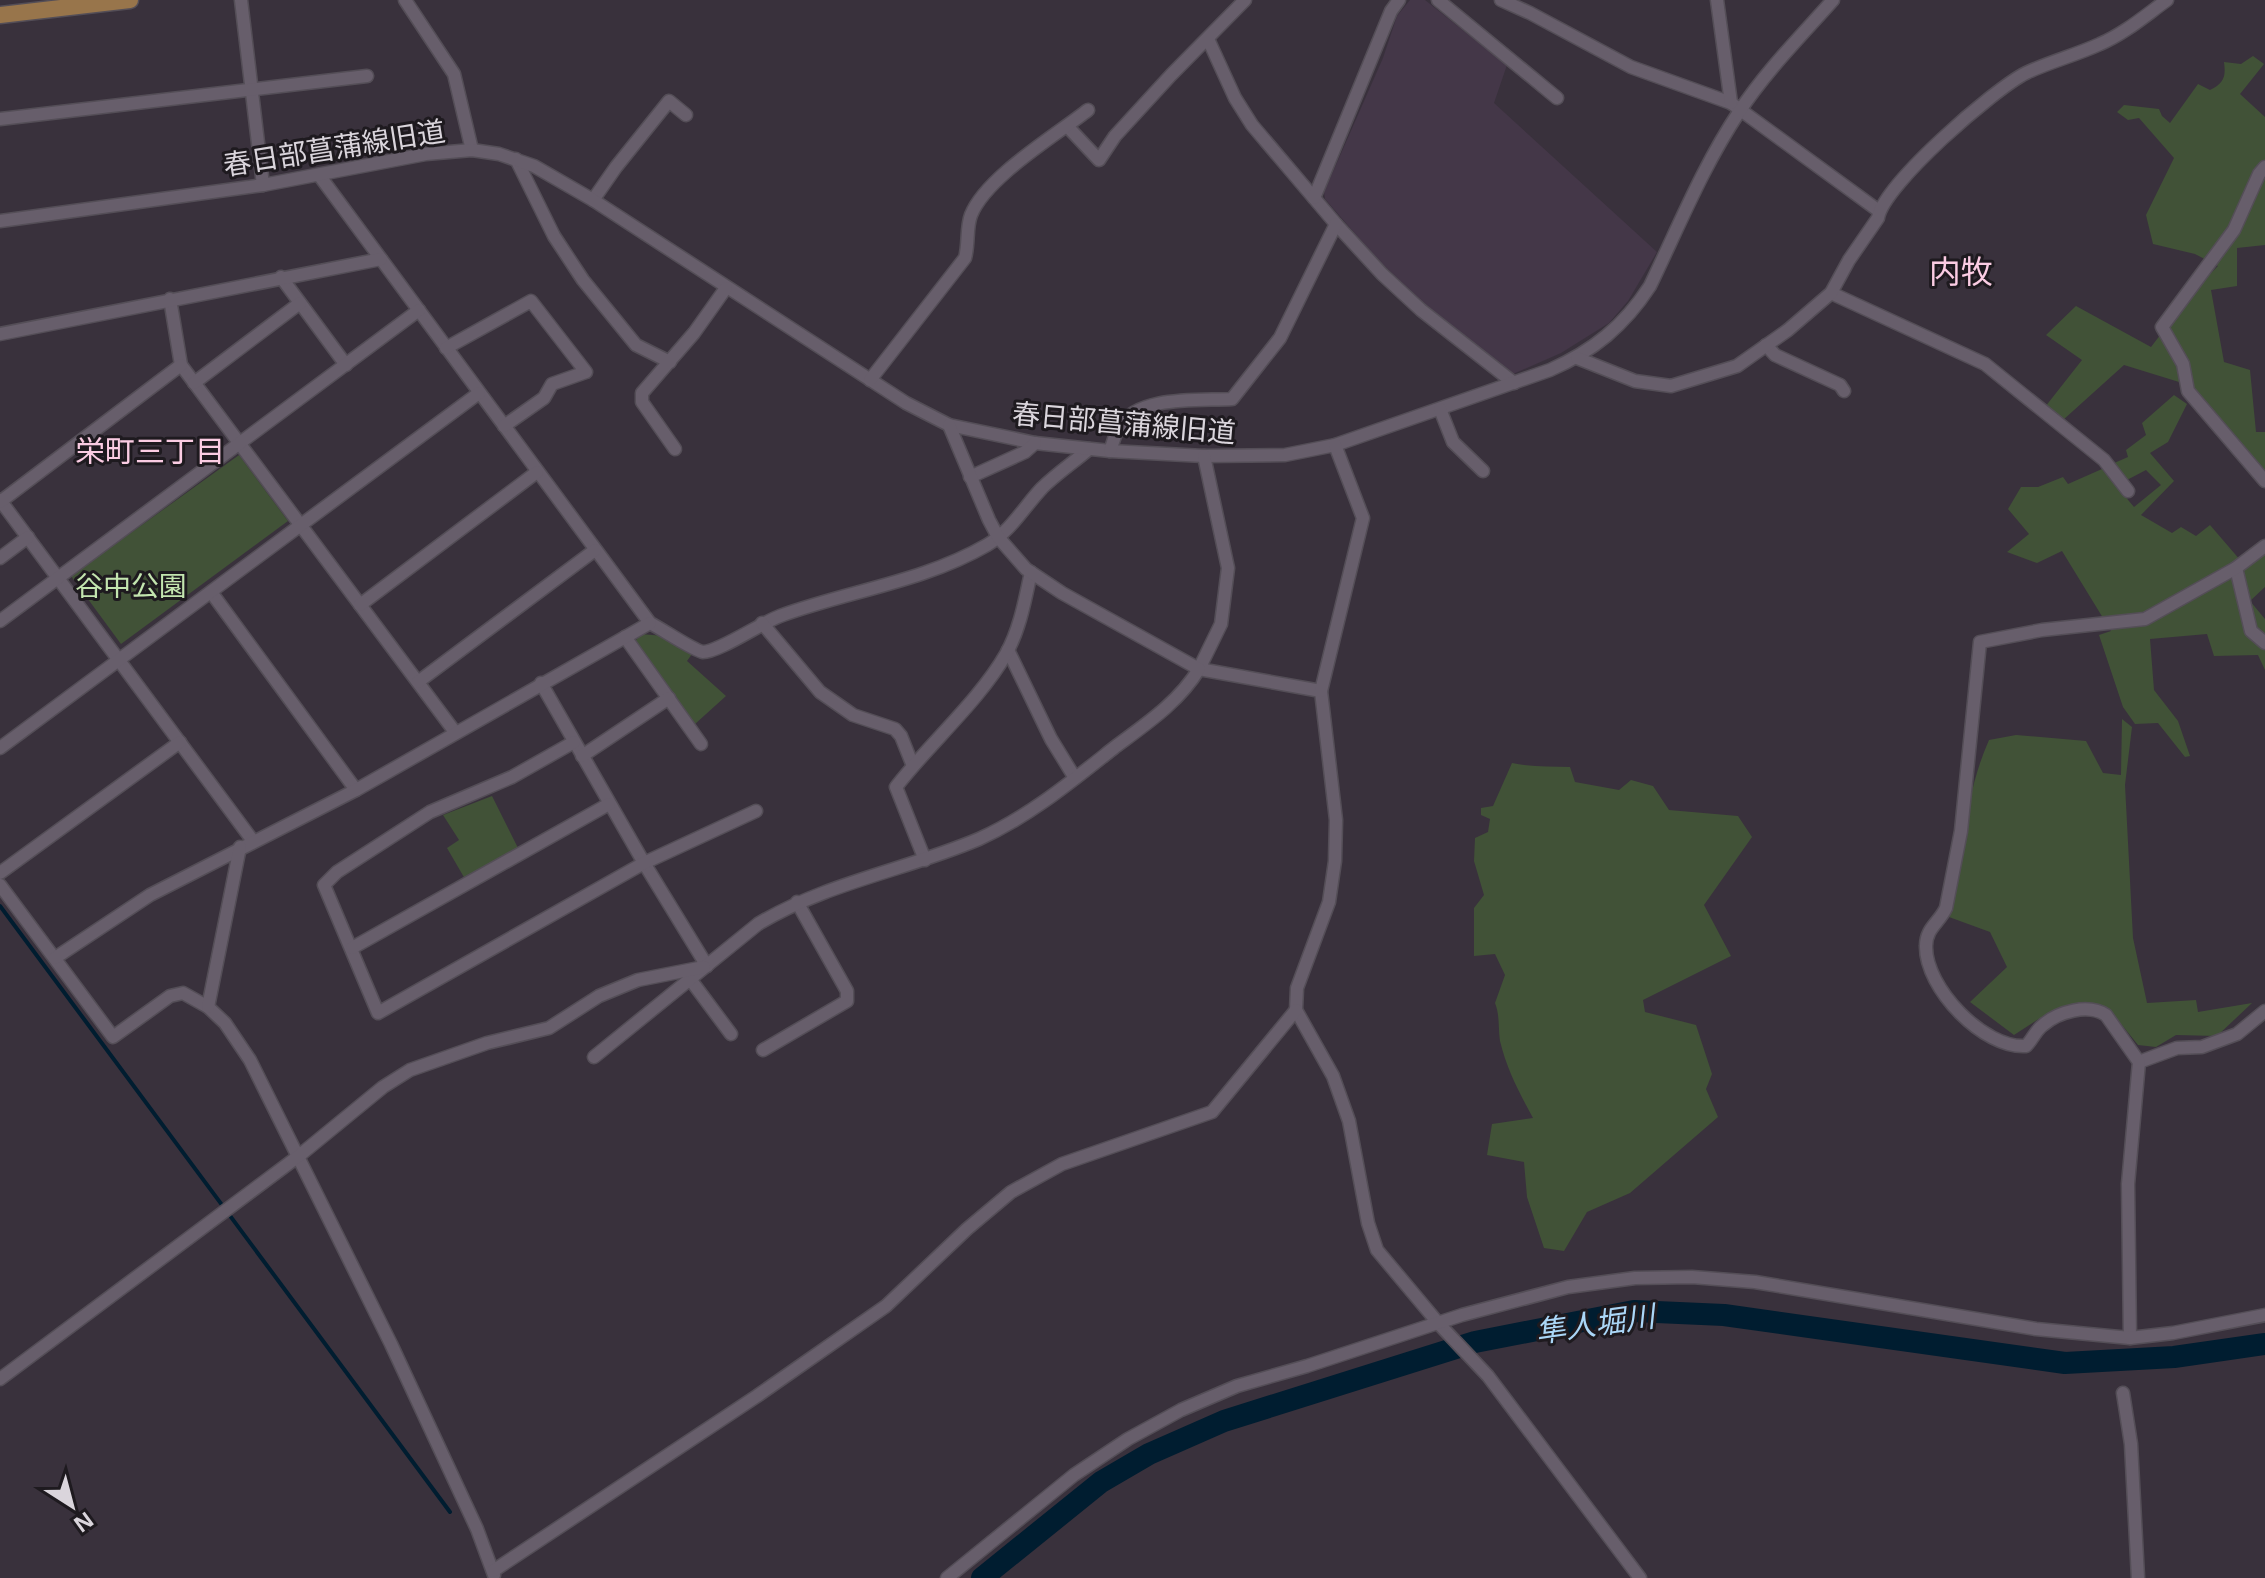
<svg xmlns="http://www.w3.org/2000/svg" width="2265" height="1578" viewBox="0 0 2265 1578" font-family="'Noto Sans','Noto Sans JP',sans-serif">
<style>
.built{fill:#443748}
.green{fill:#415237}
.lines{fill:none;stroke-linecap:round;stroke-linejoin:round}
.stream{stroke:#001d30;stroke-width:4}
.river{stroke:#001d30;stroke-width:22}
.minor-casing{stroke:#544e57;stroke-width:15}
.major-casing{stroke:#544e57;stroke-width:19}
.minor{stroke:#675e6b;stroke-width:12}
.major{stroke:#98754b;stroke-width:16}
.labels{text-anchor:middle;dominant-baseline:central;stroke-width:6;stroke-linejoin:round;paint-order:stroke}
.street-label{font-size:28px;fill:#dad5dc;stroke:#1e1a1f}
.park-label{font-size:28px;fill:#c3e5af;stroke:#1e1a1f}
.neighbourhood-label{font-size:30px;fill:#fbcce3;stroke:#1e1a1f}
.water-label{font-size:30px;font-style:italic;fill:#aad6f7;stroke:#1e1a1f}
.quarter-label{font-size:32px;fill:#fbcce3;stroke:#1e1a1f}
</style>
<rect width="100%" height="100%" fill="#39313c"/>
<path class="built" d="M 1410,0 L 1425,0 L 1507,65 L 1494,103 L 1657,252 L 1628,301 L 1609,323 L 1561,353 L 1513,374 L 1420,300 L 1377,259 L 1325,199 L 1324,192 L 1383,58 L 1397,16 Z"/>
<g class="green">
<path d="M 2253,56 L 2264,64 L 2240,94 L 2265,117 L 2265,245 L 2237,248 L 2237,286 L 2211,290 L 2224,362 L 2250,370 L 2256,432 L 2265,432 L 2265,477 L 2192,386 L 2124,365 L 2063,420 L 2045,407 L 2082,360 L 2046,335 L 2076,306 L 2151,347 L 2197,287 L 2218,266 L 2195,254 L 2153,244 L 2146,215 L 2174,158 L 2139,118 L 2128,120 L 2117,112 L 2124,105 L 2159,109 L 2162,116 L 2170,123 L 2198,84 L 2210,90 C 2224,83 2226,77 2224,62 L 2241,64 Z"/>
<path d="M 2174,395 L 2187,404 L 2168,442 L 2150,453 L 2174,481 L 2141,515 L 2172,533 L 2181,527 L 2196,536 L 2210,525 L 2247,568 L 2265,554 L 2265,587 L 2250,601 L 2265,619 L 2265,670 L 2258,655 L 2214,656 L 2207,634 L 2150,639 L 2154,690 L 2178,721 L 2190,756 L 2185,757 L 2158,723 L 2135,724 L 2123,707 L 2099,635 L 2111,631 L 2062,551 L 2037,563 L 2007,552 L 2029,534 L 2008,509 L 2021,487 L 2038,487 L 2063,477 L 2068,484 L 2102,469 L 2134,507 L 2161,485 L 2146,470 L 2125,481 L 2112,464 L 2128,457 L 2126,450 L 2146,435 L 2142,423 Z"/>
<path d="M 239,455 L 288,521 L 121,644 L 71,576 Z"/>
<path d="M 640,634 L 665,636 L 692,654 L 687,661 L 726,696 L 695,724 L 635,642 Z"/>
<path d="M 2122,719 L 2132,727 L 2125,785 L 2133,938 L 2147,1003 L 2196,1000 L 2198,1012 L 2252,1003 L 2217,1036 L 2176,1035 L 2156,1047 L 2138,1045 L 2109,1009 L 2048,1013 L 2014,1035 L 1970,1002 L 2007,967 L 1990,932 L 1949,917 C 1962,858 1964,796 1989,740 L 2016,735 L 2086,741 L 2103,773 L 2121,775 Z"/>
<path d="M 1512,763 C 1531,767 1550,766 1570,767 L 1575,782 L 1619,790 L 1631,780 L 1653,786 L 1669,810 L 1738,816 L 1752,837 L 1704,905 L 1731,956 L 1643,1000 L 1645,1012 L 1696,1025 L 1712,1074 L 1706,1089 L 1718,1117 L 1630,1193 L 1587,1212 L 1564,1251 L 1544,1248 L 1527,1197 L 1524,1162 L 1487,1155 L 1492,1124 L 1533,1118 C 1519,1092 1507,1070 1500,1041 C 1498,1027 1500,1016 1495,1003 L 1505,975 L 1495,954 L 1474,956 L 1474,908 L 1484,895 L 1474,861 L 1475,838 L 1488,832 L 1490,819 L 1481,815 L 1481,808 L 1493,806 Z"/>
<path d="M 492,796 L 518,848 L 465,879 L 447,848 L 459,840 L 443,815 Z"/>
</g>
<g class="lines">
<path class="stream" d="M 0,906 L 450,1512"/>
<path class="river" d="M 982,1578 L 1101,1482 L 1149,1454 L 1224,1421 L 1475,1342 L 1634,1311 L 1724,1315 L 2065,1363 L 2174,1357 L 2265,1344"/>
<g class="minor-casing">
<g id="minor">
<path d="M 241,0 L 263,185"/>
<path d="M 405,0 L 454,74 L 472,150"/>
<path d="M 1438,0 L 1557,98"/>
<path d="M 1501,0 L 1530,13 L 1631,67 L 1731,103 L 1879,211"/>
<path d="M 1717,0 L 1731,103"/>
<path d="M 1208,39 L 1235,98 L 1252,125 L 1336,224 L 1382,274 L 1421,310 L 1514,383"/>
<path d="M 0,119 L 367,76"/>
<path d="M 1067,126 L 1099,160 L 1115,136 L 1171,75 L 1245,0"/>
<path d="M 516,159 L 554,236 L 583,280 L 636,345 L 670,362"/>
<path d="M 2265,167 L 2259,174 L 2234,230 L 2162,327 L 2183,364 L 2188,391 L 2265,481"/>
<path d="M 319,175 L 650,623 C 662,629 694,651 703,652 C 719,652 761,623 780,616 C 848,591 923,582 987,545 C 1011,531 1024,507 1042,488 C 1056,474 1074,462 1089,449"/>
<path d="M 1314,198 L 1391,11 L 1399,0"/>
<path d="M 593,200 L 616,167 L 669,101 L 686,115"/>
<path d="M 0,221 L 263,185 L 426,154 L 472,150 L 499,154 L 534,166 L 593,200 L 906,403 L 949,425 L 1035,443 L 1110,451 L 1204,456 L 1285,455 L 1335,445 L 1550,370 C 1593,351 1624,326 1650,286 C 1678,228 1703,166 1739,112 C 1766,71 1801,36 1833,0"/>
<path d="M 281,277 L 346,365"/>
<path d="M 1831,293 L 1985,364 L 2104,460 L 2128,491"/>
<path d="M 170,299 L 181,365 L 455,732"/>
<path d="M 0,334 L 381,259"/>
<path d="M 1766,345 L 1775,355 L 1840,385 L 1844,391"/>
<path d="M 446,348 L 531,301 L 586,372 L 552,384 L 544,398 L 504,426"/>
<path d="M 1577,358 L 1635,381 L 1671,386 L 1737,366 L 1788,330 L 1831,293 L 1849,260 L 1878,218 C 1883,185 1994,89 2026,73 C 2049,62 2076,55 2100,44 C 2124,34 2146,15 2167,0"/>
<path d="M 870,380 L 965,258 C 969,244 966,228 971,215 C 986,177 1055,136 1088,110"/>
<path d="M 194,383 L 300,303"/>
<path d="M 1440,409 L 1453,442 L 1483,471"/>
<path d="M 675,449 L 642,402 L 642,393 L 694,333 L 726,288"/>
<path d="M 1110,451 C 1113,443 1115,434 1119,427 C 1138,395 1199,401 1232,399 L 1280,338 L 1336,224"/>
<path d="M 1204,456 L 1228,568 L 1221,624 L 1199,669 L 1321,691 L 1336,820 L 1335,861 L 1329,902 L 1297,988 L 1296,1010 L 1333,1076 L 1349,1121 L 1368,1223 L 1377,1250 L 1439,1324 L 1488,1376 L 1640,1578"/>
<path d="M 970,477 L 1025,452 L 1035,443"/>
<path d="M 0,500 L 253,841"/>
<path d="M 0,502 L 181,365"/>
<path d="M 0,558 L 28,537"/>
<path d="M 2236,568 L 2251,631 L 2265,643"/>
<path d="M 211,592 L 356,790"/>
<path d="M 360,605 L 537,472"/>
<path d="M 0,621 L 419,310"/>
<path d="M 762,623 L 820,692 L 853,715 L 895,729 L 901,736 L 913,766"/>
<path d="M 625,637 L 701,744"/>
<path d="M 1008,650 L 1051,739 L 1075,778"/>
<path d="M 418,682 L 595,550"/>
<path d="M 541,683 L 644,863 L 707,966"/>
<path d="M 1321,691 L 1363,518 L 1335,445"/>
<path d="M 574,742 L 512,777 L 430,812 L 337,872 L 324,885 L 378,1013 L 644,863 L 756,811"/>
<path d="M 0,748 L 479,393"/>
<path d="M 582,756 L 669,698"/>
<path d="M 925,860 L 896,787 C 929,744 979,701 1006,654 C 1020,629 1025,600 1031,572"/>
<path d="M 0,873 L 180,742"/>
<path d="M 0,885 L 113,1037 L 170,996 L 183,993 L 208,1007 L 225,1023 L 250,1060 L 391,1344 L 477,1529 L 494,1575"/>
<path d="M 352,948 L 609,804"/>
<path d="M 55,958 L 150,895 L 356,790 L 650,623"/>
<path d="M 690,979 L 731,1034"/>
<path d="M 208,1007 L 240,847"/>
<path d="M 763,1050 L 847,1001 L 847,991 L 797,902"/>
<path d="M 594,1057 L 758,924 C 826,883 906,870 979,839 C 1030,816 1072,781 1115,747 C 1146,724 1179,702 1199,669 L 1062,593 L 1026,569 L 998,537 L 989,520 L 949,425"/>
<path d="M 2139,1062 L 2177,1048 L 2202,1047 L 2237,1034 L 2265,1011"/>
<path d="M 2130,1338 L 2128,1184 L 2139,1062 L 2106,1015 C 2088,1003 2058,1012 2043,1025 C 2035,1031 2033,1039 2026,1046 C 1984,1049 1925,988 1926,946 C 1926,928 1939,923 1946,908 L 1961,831 L 1980,642 L 2042,630 L 2145,619 L 2236,568 L 2265,546"/>
<path d="M 0,1379 L 300,1155 L 383,1087 L 410,1070 L 487,1043 L 549,1028 L 599,996 L 638,980 L 704,967"/>
<path d="M 2123,1393 L 2131,1444 L 2138,1578"/>
<path d="M 493,1571 L 757,1396 L 886,1306 L 967,1229 L 1011,1192 L 1062,1164 L 1212,1112 L 1296,1010"/>
<path d="M 947,1578 L 1074,1475 L 1128,1439 L 1181,1410 L 1237,1386 L 1307,1366 L 1462,1315 L 1568,1287 L 1635,1278 L 1692,1277 L 1755,1282 L 2036,1329 L 2130,1338 L 2173,1333 L 2265,1315"/>
</g>
</g>
<g class="major-casing">
<path id="major" d="M 0,15 L 130,0"/>
</g>
<use href="#minor" class="minor"/>
<use href="#major" class="major"/>
</g>
<g class="labels">
<g class="street-label">
<text transform="translate(334 147) rotate(-9)">春日部菖蒲線旧道</text>
<text transform="translate(1124 422) rotate(5)">春日部菖蒲線旧道</text>
</g>
<g class="park-label">
<text x="131" y="585">谷中公園</text>
</g>
<g class="neighbourhood-label">
<text x="150" y="450">栄町三丁目</text>
</g>
<g class="water-label">
<text transform="translate(1595 1323) rotate(-8)">隼人堀川</text>
</g>
<g class="quarter-label">
<text x="1961" y="270">内牧</text>
</g>
</g>
<g transform="translate(72 1506) rotate(144)" stroke="#1e1a1f" stroke-width="6" paint-order="stroke">
<path d="M0-6L14 30L0 20L-14 30Z" fill="#dad5dc"/>
<text y="-12" font-size="22" font-weight="bold" text-anchor="middle" fill="#dad5dc">N</text>
</g>
</svg>
